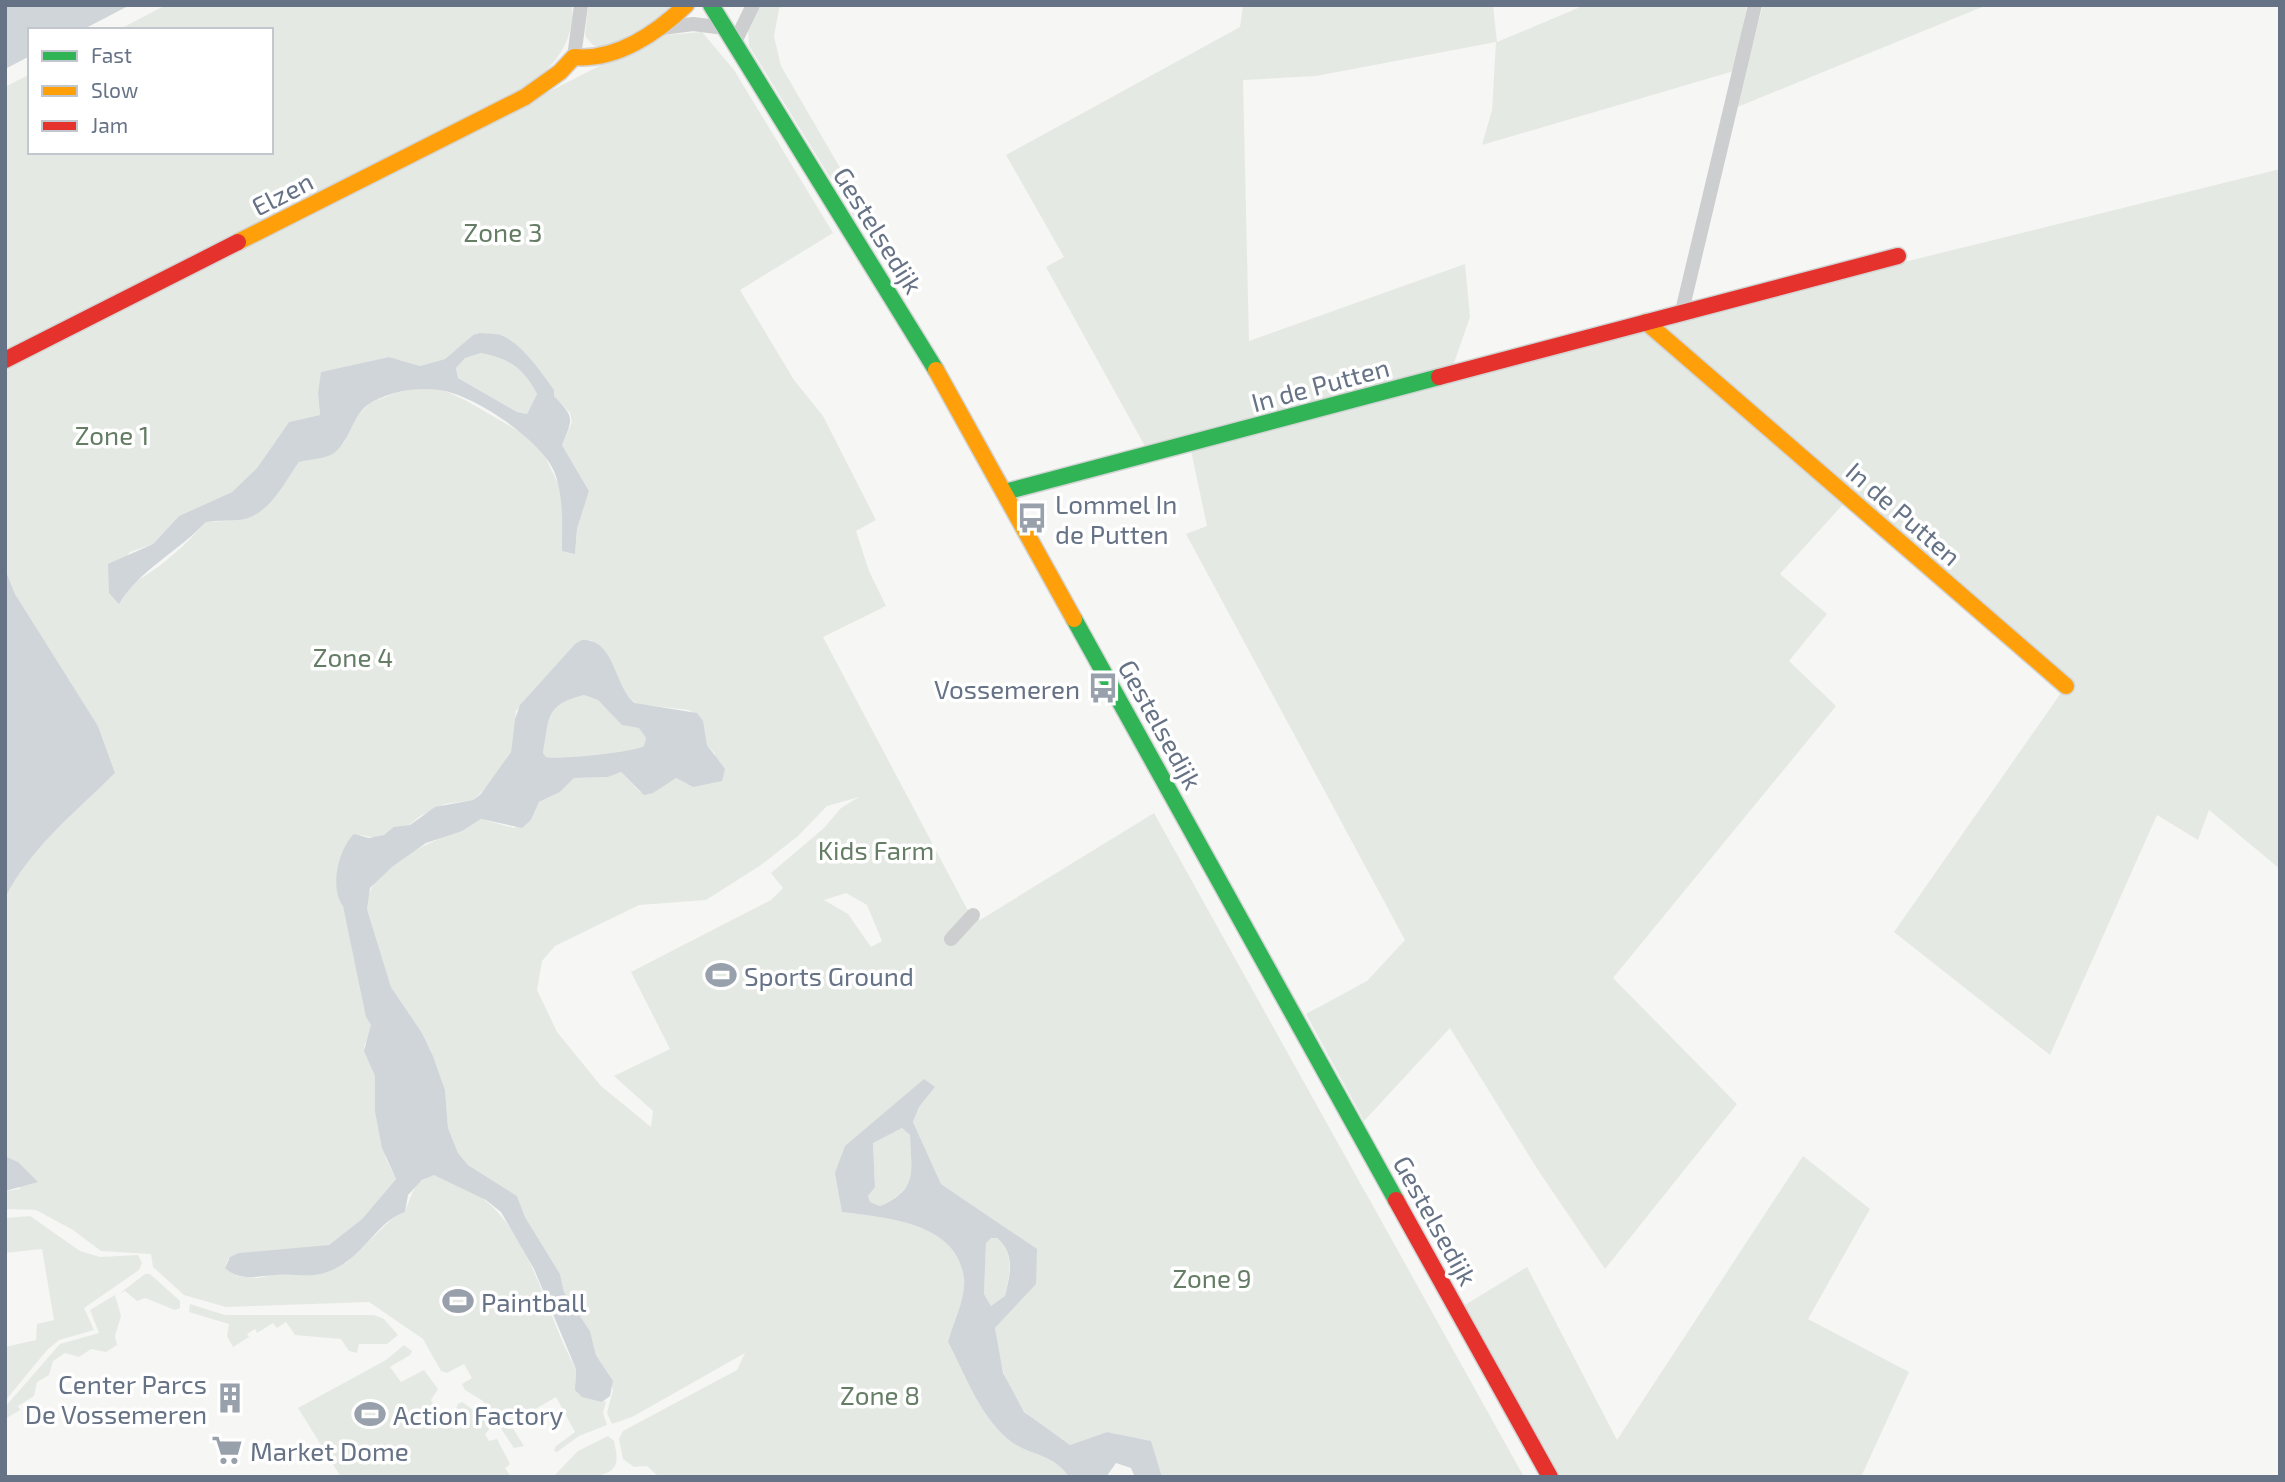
<svg xmlns="http://www.w3.org/2000/svg" width="2285" height="1482" viewBox="0 0 2285 1482" font-family="'Exo 2',sans-serif">
<style>
.green{fill:#e5e9e3;fill-rule:evenodd}
.water{fill:#d0d5d9;fill-rule:evenodd}
.lines{fill:none;stroke-linecap:round;stroke-linejoin:round}
.fast-casing{stroke:#d2d4d4;stroke-width:19}
.slow-casing{stroke:#d2d4d4;stroke-width:19}
.jam-casing{stroke:#d2d4d4;stroke-width:19}
.street{stroke:#cdced0;stroke-width:14}
.fast{stroke:#30b455;stroke-width:16}
.slow{stroke:#ff9f0a;stroke-width:16}
.jam{stroke:#e5322d;stroke-width:16}
.labels{text-anchor:middle;dominant-baseline:central;stroke-width:7;stroke-linejoin:round;paint-order:stroke}
.street-label{font-size:26px;fill:#667285;stroke:#fff}
.park-label{font-size:26px;fill:#657c65;stroke:#fff}
.poi-label{font-size:26px;fill:#667285;stroke:#fff;text-anchor:start}
</style>
<rect width="100%" height="100%" fill="#f6f6f5"/>
<g class="green">
<path d="M 166,5 L 572,5 C 575,45 551,71 520,90 L 5,350 L 5,87 L 30,74 L 30,152 L 271,152 L 271,30 L 118,30 Z"/>
<path d="M 588,5 L 677,5 L 667,15 L 604,48 L 593,45 L 585,36 Z"/>
<path d="M 760,5 L 783,5 L 779,9 L 774,36 L 781,66 L 868,216 L 858,223 L 749,46 L 748,29 Z"/>
<path d="M 1243,5 L 1493,5 L 1497,42 L 1585,5 L 1747,5 L 1734,71 L 1482,145 L 1492,110 L 1496,42 L 1316,76 L 1243,80 L 1249,341 L 1465,264 L 1470,317 L 1452,369 L 1146,448 L 1046,267 L 1064,257 L 1006,155 L 1240,27 Z"/>
<path d="M 1763,5 L 1987,5 L 1735,108 Z"/>
<path d="M 702,32 L 734,70 L 833,233 L 740,290 L 794,380 L 823,416 L 876,520 L 856,531 L 869,571 L 886,606 L 823,637 L 967,909 L 980,920 L 1154,813 L 1524,1477 L 1162,1477 L 1150,1441 L 1107,1432 L 1070,1445 C 1056,1435 1039,1425 1026,1413 C 1006,1395 997,1353 995,1328 L 1035,1284 L 1036,1249 L 941,1184 L 913,1122 L 919,1107 L 935,1087 L 845,1146 L 842,1212 C 886,1218 958,1222 964,1279 C 966,1298 953,1324 948,1342 C 966,1376 981,1420 1013,1443 C 1030,1455 1054,1454 1069,1477 L 659,1477 L 647,1466 L 634,1467 L 623,1459 L 619,1439 L 623,1431 L 737,1370 L 745,1353 L 632,1417 L 612,1424 L 607,1413 L 613,1390 L 608,1373 L 596,1355 L 590,1331 L 564,1292 L 560,1274 L 525,1217 L 517,1196 L 468,1165 L 458,1153 L 448,1128 L 445,1090 L 433,1056 L 422,1033 L 391,987 L 367,909 C 366,859 447,839 481,819 L 514,828 L 531,820 L 539,802 L 560,792 L 574,778 L 608,777 L 621,772 L 640,792 L 676,778 L 687,784 L 715,754 L 707,745 L 700,717 L 689,710 L 638,704 C 614,692 616,653 591,640 L 575,644 L 516,711 L 511,752 L 489,785 L 473,800 L 445,804 L 420,816 L 409,825 L 376,838 L 360,835 C 345,852 338,861 339,885 C 339,893 338,900 343,906 L 371,1025 L 371,1035 L 364,1046 L 375,1076 L 375,1112 L 386,1159 L 396,1179 L 362,1219 L 329,1245 L 228,1259 L 225,1267 L 237,1276 L 257,1278 L 346,1263 L 396,1215 L 405,1212 C 412,1195 413,1181 434,1175 C 528,1197 536,1297 576,1369 L 575,1384 L 602,1402 L 606,1401 L 603,1413 L 607,1425 L 579,1436 L 557,1452 L 554,1451 L 556,1446 L 575,1432 L 556,1397 L 510,1424 L 524,1446 L 514,1448 L 483,1401 L 465,1390 L 462,1384 L 472,1378 L 464,1364 L 447,1373 L 441,1371 L 423,1339 L 369,1302 L 226,1307 L 184,1295 L 153,1267 L 151,1254 L 101,1251 L 73,1230 L 36,1210 L 5,1209 L 5,1191 L 20,1189 L 18,1162 L 5,1156 L 5,898 C 31,847 76,812 115,773 L 98,726 L 15,594 L 5,569 L 5,368 L 615,58 L 663,35 ZM 473,335 L 502,335 L 533,362 L 554,396 L 570,413 L 572,422 L 562,445 L 589,491 L 577,529 L 575,554 L 559,486 L 543,452 L 531,438 L 465,400 L 443,390 L 417,388 L 395,393 L 370,403 L 353,420 L 344,443 L 299,462 L 288,478 L 241,520 L 206,522 C 180,551 147,581 109,593 L 110,579 L 130,552 L 153,544 L 179,516 L 232,492 L 257,468 L 289,422 L 320,415 L 318,393 L 322,372 L 389,357 L 420,366 L 445,359 ZM 859,797 L 841,808 L 824,828 L 771,873 L 783,888 L 771,900 L 631,972 L 670,1049 L 614,1076 L 653,1111 L 651,1127 L 601,1086 L 557,1032 L 537,990 L 542,961 L 555,946 L 639,905 L 706,900 L 761,865 L 798,836 L 827,806 ZM 846,893 L 867,905 L 882,941 L 871,947 L 848,914 L 824,900 Z"/>
<path d="M 2280,169 L 2280,869 L 2209,810 L 2198,840 L 2157,815 L 2050,1055 L 1894,932 L 2063,690 L 1675,340 L 1662,322 Z"/>
<path d="M 1639,328 L 1846,501 L 1780,574 L 1827,614 L 1789,661 L 1836,706 L 1613,978 L 1737,1104 L 1605,1269 L 1538,1170 L 1450,1028 L 1364,1121 L 1306,1014 L 1367,981 L 1405,940 L 1186,534 L 1207,526 L 1190,446 Z"/>
<path d="M 481,353 C 510,359 523,368 537,394 L 527,414 L 517,412 L 458,378 L 456,368 L 464,358 Z"/>
<path d="M 584,695 L 598,700 L 626,726 L 639,727 L 646,738 L 644,746 C 634,752 560,760 546,757 L 543,753 C 550,718 544,705 584,695 Z"/>
<path d="M 902,1128 L 910,1135 C 911,1172 919,1188 880,1206 L 870,1202 L 868,1196 L 875,1186 L 873,1142 Z"/>
<path d="M 1803,1156 L 1870,1209 L 1808,1319 L 1909,1372 L 1861,1477 L 1559,1477 L 1465,1305 L 1527,1267 L 1617,1440 Z"/>
<path d="M 30,1216 L 80,1251 L 100,1257 L 138,1255 L 142,1263 L 139,1270 L 84,1308 L 94,1330 L 59,1340 L 47,1350 L 5,1401 L 5,1347 L 36,1340 L 37,1324 L 54,1320 L 42,1249 L 5,1253 L 5,1218 Z"/>
<path d="M 990,1238 L 997,1238 C 1016,1255 1009,1274 1005,1297 L 991,1306 L 984,1294 L 986,1243 Z"/>
<path d="M 145,1274 L 150,1274 L 180,1301 L 180,1308 L 175,1310 L 145,1298 L 137,1301 L 125,1291 L 119,1294 Z"/>
<path d="M 115,1295 L 121,1316 L 115,1336 L 117,1345 L 106,1352 L 91,1349 L 79,1357 L 65,1353 L 53,1361 L 49,1375 L 37,1382 L 34,1396 L 18,1406 L 20,1410 L 5,1419 L 5,1407 L 60,1344 L 99,1333 L 90,1310 Z"/>
<path d="M 190,1304 L 225,1315 L 374,1315 L 384,1319 L 398,1335 L 387,1344 L 359,1344 L 357,1353 L 349,1351 L 341,1339 L 295,1335 L 286,1322 L 277,1328 L 273,1323 L 257,1333 L 255,1329 L 247,1334 L 249,1337 L 233,1347 L 227,1336 L 229,1324 L 189,1312 Z"/>
<path d="M 404,1345 L 412,1351 L 410,1355 L 390,1367 L 401,1382 L 424,1370 L 438,1389 L 431,1400 L 448,1428 L 458,1404 L 462,1402 L 483,1417 L 489,1430 L 485,1434 L 489,1441 L 497,1439 L 510,1464 L 505,1468 L 511,1477 L 341,1477 L 298,1408 L 386,1360 Z"/>
<path d="M 608,1436 L 614,1441 C 615,1447 618,1457 616,1463 C 611,1482 569,1477 553,1477 L 578,1451 Z"/>
</g>
<g class="water">
<path d="M 5,5 L 130,5 L 82,30 L 30,30 L 30,56 L 5,69 Z"/>
<path d="M 480,333 C 487,334 497,333 503,336 C 524,346 541,372 554,390 L 554,396 C 575,418 573,418 562,445 L 589,491 L 577,529 L 575,554 L 562,551 C 562,524 564,496 554,471 C 541,440 473,394 439,390 C 416,387 393,391 372,402 C 351,414 352,439 334,453 C 326,459 309,459 299,462 C 283,484 270,515 240,520 C 229,521 218,520 206,522 C 179,551 139,570 119,604 L 109,593 L 108,564 L 153,544 L 179,516 L 232,492 L 257,468 L 289,422 L 320,415 L 318,393 L 321,372 L 389,357 L 420,366 L 445,359 L 473,335 ZM 481,353 C 510,359 523,368 537,394 L 527,414 L 517,412 L 458,378 L 456,368 L 465,358 Z"/>
<path d="M 5,569 L 15,594 L 98,726 L 115,773 C 76,812 31,847 5,898 Z"/>
<path d="M 582,640 C 615,638 614,687 635,703 L 697,713 L 703,721 L 707,745 L 725,769 L 722,781 L 693,787 L 676,778 L 653,793 L 644,795 L 621,772 L 608,777 L 574,778 L 560,792 L 539,802 L 531,820 L 522,828 L 481,819 L 462,831 L 426,843 L 393,866 L 370,888 L 367,909 L 391,987 L 422,1033 L 433,1056 L 445,1090 L 448,1128 L 458,1153 L 468,1165 L 517,1196 L 525,1217 L 560,1274 L 564,1292 L 590,1331 L 596,1355 L 613,1381 L 610,1396 L 602,1402 L 582,1397 L 575,1390 L 576,1369 L 534,1269 L 501,1212 L 486,1200 L 434,1175 L 422,1180 L 408,1195 L 405,1212 C 376,1221 362,1262 324,1273 C 309,1278 292,1273 276,1275 C 257,1276 241,1282 225,1268 L 230,1257 L 239,1253 L 329,1245 L 362,1219 L 396,1179 L 382,1148 L 375,1112 L 375,1076 L 364,1051 L 371,1025 L 366,1017 L 343,906 C 329,888 339,848 354,834 L 369,838 L 384,835 L 394,827 L 410,825 L 435,807 L 473,800 L 481,794 L 511,752 L 515,719 L 520,705 L 575,644 ZM 584,695 L 598,700 L 622,725 L 639,728 L 646,738 L 644,746 C 634,752 559,760 546,757 L 543,753 C 550,718 544,705 584,695 Z"/>
<path d="M 924,1079 L 935,1087 L 919,1107 L 913,1122 L 941,1184 L 1037,1249 L 1036,1284 L 995,1328 L 1003,1373 L 1024,1412 L 1070,1445 L 1107,1432 L 1151,1441 L 1162,1477 L 1135,1477 L 1131,1468 L 1116,1463 L 1106,1477 L 1069,1477 C 1054,1454 1030,1455 1013,1443 C 981,1420 966,1376 948,1342 C 953,1323 966,1298 964,1279 C 958,1222 886,1218 842,1212 L 835,1173 L 845,1146 ZM 902,1128 L 910,1135 C 911,1171 919,1189 880,1206 L 870,1202 L 868,1196 L 875,1187 L 873,1143 ZM 991,1238 L 997,1238 C 1016,1254 1010,1275 1005,1296 L 991,1306 L 984,1294 L 986,1243 Z"/>
<path d="M 5,1156 L 18,1162 L 38,1182 L 5,1191 Z"/>
</g>
<g class="lines">
<g class="fast-casing">
<g id="fast">
<path d="M 711,5 L 936,370"/>
<path d="M 1005,492 L 1439,377"/>
<path d="M 1074,619 L 1396,1200"/>
</g>
</g>
<g class="slow-casing">
<g id="slow">
<path d="M 238,242 L 525,97 L 560,72 L 574,57 C 616,61 657,33 686,5"/>
<path d="M 1646,322 L 2066,686"/>
<path d="M 936,370 L 1074,619"/>
</g>
</g>
<g class="jam-casing">
<g id="jam">
<path d="M 5,360 L 238,242"/>
<path d="M 1439,377 L 1898,256"/>
<path d="M 1396,1200 L 1550,1477"/>
</g>
</g>
<g class="street">
<path d="M 662,28 L 693,24 L 725,28"/>
<path d="M 734,44 L 753,5"/>
<path d="M 574,57 L 581,5"/>
<path d="M 1682,311 L 1755,5"/>
<path d="M 951,939 L 973,915"/>
</g>
<use href="#fast" class="fast"/>
<use href="#slow" class="slow"/>
<use href="#jam" class="jam"/>
</g>
<defs>
<g id="bus-bare" transform="scale(2.415)"><path d="M-5-6H5V4H4V6H2V4H-2V6H-4V4H-5ZM-3.5-4V0h7V-4ZM-3.5 1.2v1.5H-2V1.2ZM2 1.2v1.5H3.5V1.2Z" fill="#98a0ac" stroke="#fff" stroke-width="2.5" paint-order="stroke"/></g>
<g id="stadium-bare" transform="scale(2.415)"><path d="M0-5a6.5 5 0 1 0 0 10a6.5 5 0 1 0 0-10ZM-3.5-1.8h7v3.6h-7Z" fill="#98a0ac" stroke="#fff" stroke-width="2.5" paint-order="stroke"/></g>
<g id="building-bare" transform="scale(2.415)"><path d="M-4-6H4V6H1V3H-1V6H-4ZM-2.5-4.3h1.7v1.8h-1.7ZM.8-4.3h1.7v1.8H.8ZM-2.5-1h1.7V.8h-1.7ZM.8-1h1.7V.8H.8Z" fill="#98a0ac" stroke="#fff" stroke-width="2.5" paint-order="stroke"/></g>
<g id="supermarket-bare" transform="scale(2.415)"><path d="M-6-5.5h2.5l.6 2H6L4.5 2H-2.5L-4.4-4H-6ZM-1.5 3.2a1.3 1.3 0 1 0 .1 0ZM3 3.2a1.3 1.3 0 1 0 .1 0Z" fill="#98a0ac" stroke="#fff" stroke-width="2.5" paint-order="stroke"/></g>
</defs>
<g fill-rule="evenodd">
<use href="#bus-bare" x="1032" y="518"/>
<use href="#bus-bare" x="1103" y="688"/>
<use href="#stadium-bare" x="721" y="975"/>
<use href="#stadium-bare" x="458" y="1301"/>
<use href="#building-bare" x="230" y="1398"/>
<use href="#stadium-bare" x="370" y="1414"/>
<use href="#supermarket-bare" x="227" y="1450"/>
</g>
<g class="labels">
<g class="street-label">
<text transform="translate(282 193) rotate(-27)">Elzen</text>
<text transform="translate(879 230) rotate(58)">Gestelsedijk</text>
<text transform="translate(1320 384) rotate(-15)">In de Putten</text>
<text transform="translate(1904 513) rotate(41)">In de Putten</text>
<text transform="translate(1161 724) rotate(61)">Gestelsedijk</text>
<text transform="translate(1436 1220) rotate(61)">Gestelsedijk</text>
</g>
<g class="park-label">
<text x="503" y="231">Zone 3</text>
<text x="112" y="434">Zone 1</text>
<text x="353" y="656">Zone 4</text>
<text x="876" y="849">Kids Farm</text>
<text x="1212" y="1277">Zone 9</text>
<text x="880" y="1394">Zone 8</text>
</g>
<g class="poi-label">
<text x="1055" y="503">Lommel In<tspan x="1055" dy="30">de Putten</tspan></text>
<text x="1080" y="688" text-anchor="end">Vossemeren</text>
<text x="744" y="975">Sports Ground</text>
<text x="481" y="1301">Paintball</text>
<text x="207" y="1383" text-anchor="end">Center Parcs<tspan x="207" dy="30">De Vossemeren</tspan></text>
<text x="393" y="1414">Action Factory</text>
<text x="250" y="1450">Market Dome</text>
</g>
</g>
<rect width="2285" height="1482" fill="none" stroke="#667285" stroke-width="14"/>
<rect x="28" y="28" width="245" height="126" fill="#ffffff" stroke="#c2c7ce" stroke-width="2"/>
<rect x="42" y="51" width="35" height="10" fill="#30b455" stroke="#c2c7ce" stroke-width="2"/>
<text x="91" y="63" font-size="21" fill="#667285">Fast</text>
<rect x="42" y="86" width="35" height="10" fill="#ff9f0a" stroke="#c2c7ce" stroke-width="2"/>
<text x="91" y="98" font-size="21" fill="#667285">Slow</text>
<rect x="42" y="121" width="35" height="10" fill="#e5322d" stroke="#c2c7ce" stroke-width="2"/>
<text x="91" y="133" font-size="21" fill="#667285">Jam</text>
</svg>
